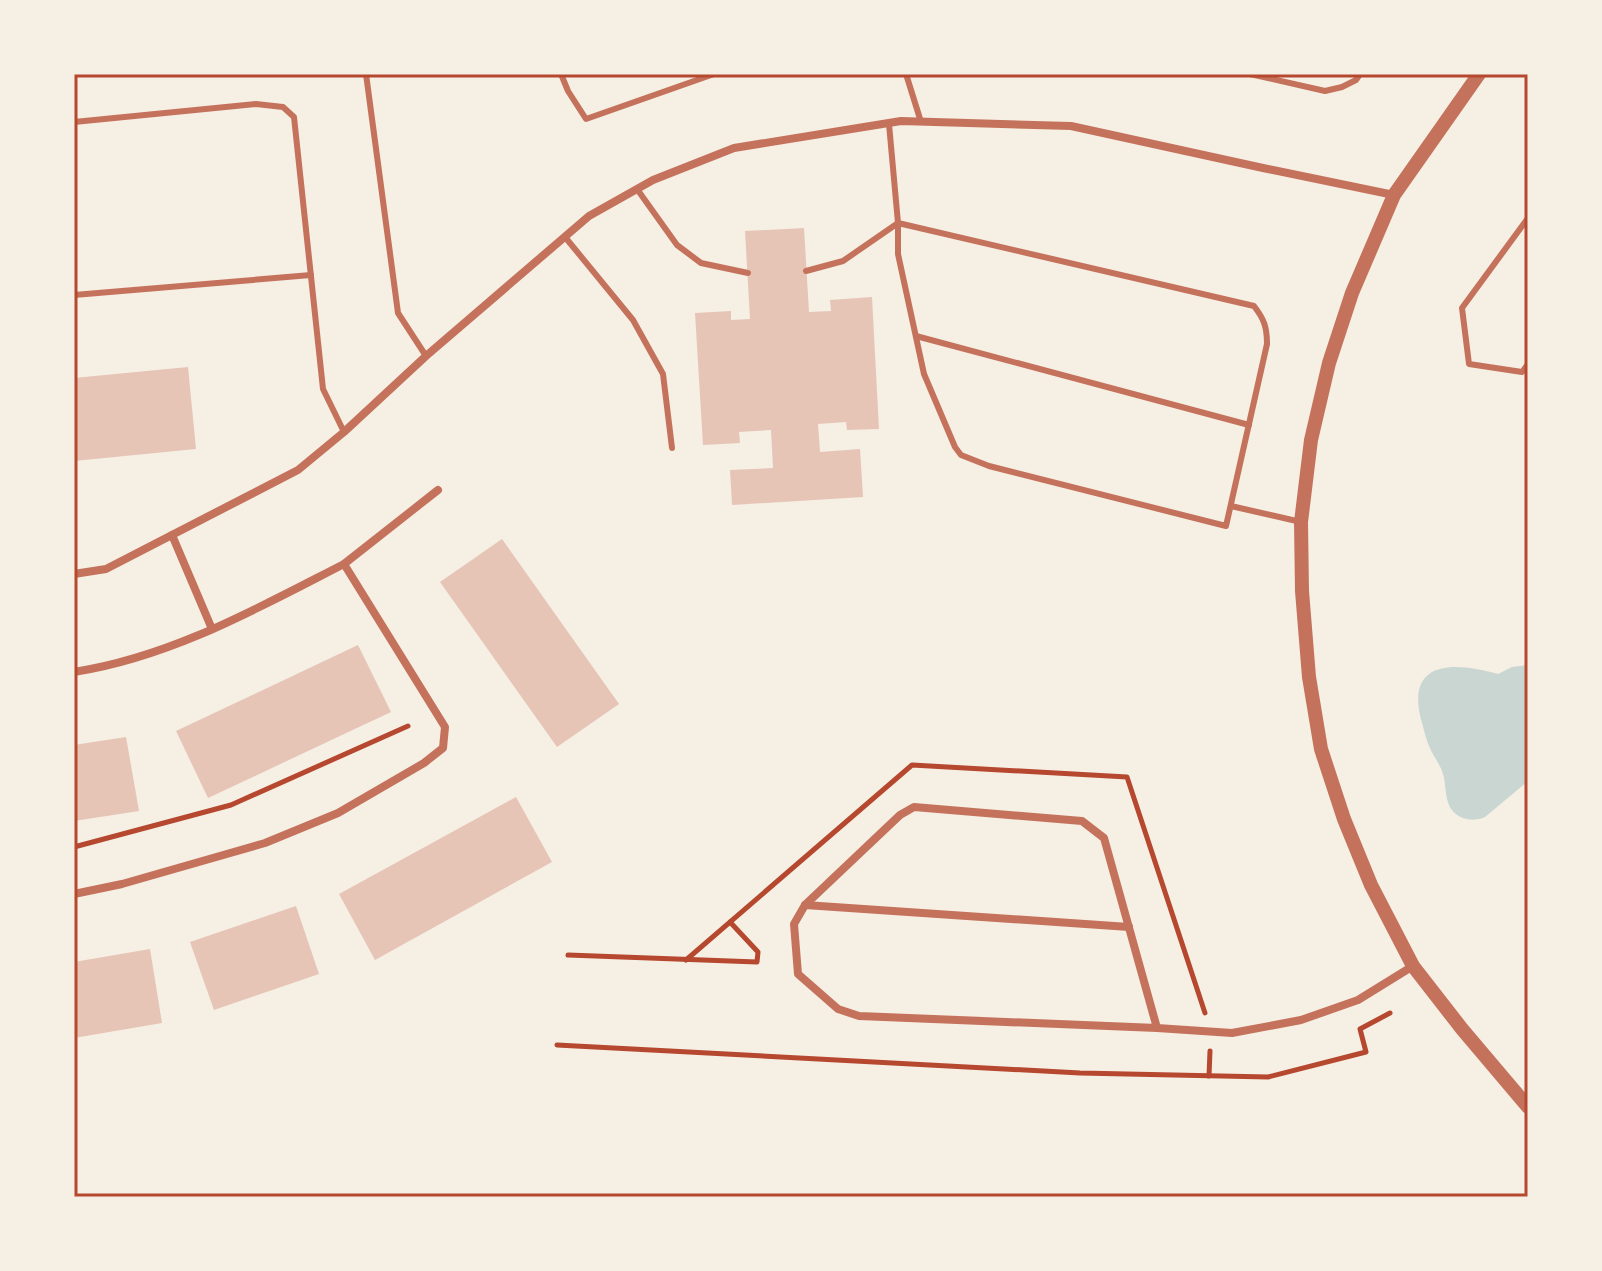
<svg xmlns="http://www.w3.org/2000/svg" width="1602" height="1271" viewBox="0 0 1602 1271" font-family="Mulish,sans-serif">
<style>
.water{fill:#c9d6d2}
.building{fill:#e6c5b7}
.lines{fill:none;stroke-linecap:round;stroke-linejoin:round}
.path{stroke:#b5482f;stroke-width:5}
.service{stroke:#c5725c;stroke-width:6}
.minor{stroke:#c5725c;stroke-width:8}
.tertiary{stroke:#c5725c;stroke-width:14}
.neatline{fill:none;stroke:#b5482f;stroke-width:3}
</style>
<rect width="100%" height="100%" fill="#f6efe4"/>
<path class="water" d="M 1528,665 L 1528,781 L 1485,817 C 1476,821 1464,821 1456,814 C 1444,805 1447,788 1443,774 C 1440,764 1433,756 1429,746 C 1426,739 1424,730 1422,723 C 1404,660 1453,661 1498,674 L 1512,667 Z"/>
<g class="building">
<path d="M 804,228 L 809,312 L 831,311 L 830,300 L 872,297 L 879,429 L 847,430 L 846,422 L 818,424 L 820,452 L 860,449 L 863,497 L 732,505 L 730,470 L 773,468 L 771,430 L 739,432 L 740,443 L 703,445 L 695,313 L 731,311 L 731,320 L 750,319 L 745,231 Z"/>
<path d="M 188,367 L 196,449 L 74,461 L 74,378 Z"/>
<path d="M 502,539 L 619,704 L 557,747 L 440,582 Z"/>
<path d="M 358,645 L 391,712 L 208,798 L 176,731 Z"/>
<path d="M 126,737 L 139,811 L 74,821 L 74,745 Z"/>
<path d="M 516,797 L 552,862 L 375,960 L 339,894 Z"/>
<path d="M 296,906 L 319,974 L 214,1010 L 190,942 Z"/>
<path d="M 150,949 L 162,1023 L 74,1038 L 74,962 Z"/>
</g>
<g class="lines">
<g class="path">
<path d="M 74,847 L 231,805 L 408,726"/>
<path d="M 568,955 L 757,962 L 758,952 L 730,922"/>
<path d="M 686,960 L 912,765 L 1127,777 L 1205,1013"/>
<path d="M 557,1045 L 1080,1073 L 1268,1077 L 1366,1052 L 1360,1029 L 1390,1013"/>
<path d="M 1209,1076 L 1210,1051"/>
</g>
<g class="service">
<path d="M 366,74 L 398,313 L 426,356"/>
<path d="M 561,74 L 568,91 L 586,119 L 714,74"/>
<path d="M 906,74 L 921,122"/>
<path d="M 1250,74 L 1325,91 L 1342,87 L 1356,80 L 1360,74"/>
<path d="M 74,122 L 256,104 L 283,107 L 294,117 L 323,389 L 344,432"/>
<path d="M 889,124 L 898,223 L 1254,306 C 1264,319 1267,327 1267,344 L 1226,526 L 989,466 L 961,455 L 955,447 L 924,374 L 898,254 L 898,223"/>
<path d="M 637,189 L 677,245 L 701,263 L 748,273"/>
<path d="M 1528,218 L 1462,308 L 1469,364 L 1522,372 L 1528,364"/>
<path d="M 565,237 L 633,320 L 663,374 L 672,448"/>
<path d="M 806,271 L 843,261 L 898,223"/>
<path d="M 74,295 L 311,275"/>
<path d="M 916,336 L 1249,425"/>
<path d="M 1231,506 L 1301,522"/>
</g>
<g class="minor">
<path d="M 172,535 L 212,629"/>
<path d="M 74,574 L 106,569 L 298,470 L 344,432 L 426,356 L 589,216 L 653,180 L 734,148 L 901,121 L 1071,126 L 1263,168 L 1394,195"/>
<path d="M 74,672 C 171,657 258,608 344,564"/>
<path d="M 74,894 L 122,884 L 265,843 L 338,813 L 424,763 L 443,748 L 445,727 L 344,564 L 438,490"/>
<path d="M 805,905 L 1129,927"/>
<path d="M 1157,1028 L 1104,838 L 1082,821 L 914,807 L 900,815 L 805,905 L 794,924 L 798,974 L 838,1009 L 859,1016 L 1157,1028 L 1232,1033 L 1301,1020 L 1358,1000 L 1413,966"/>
</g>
<path class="tertiary" d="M 1479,74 L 1394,195 L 1352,293 L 1329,363 L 1311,440 L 1301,522 L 1302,591 L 1309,677 L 1321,749 L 1344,819 L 1371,885 L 1413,966 L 1462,1029 L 1528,1107"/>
</g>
<rect width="1602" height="1271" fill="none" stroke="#f6efe4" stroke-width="152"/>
<rect x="76" y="76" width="1450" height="1119" class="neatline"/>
</svg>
